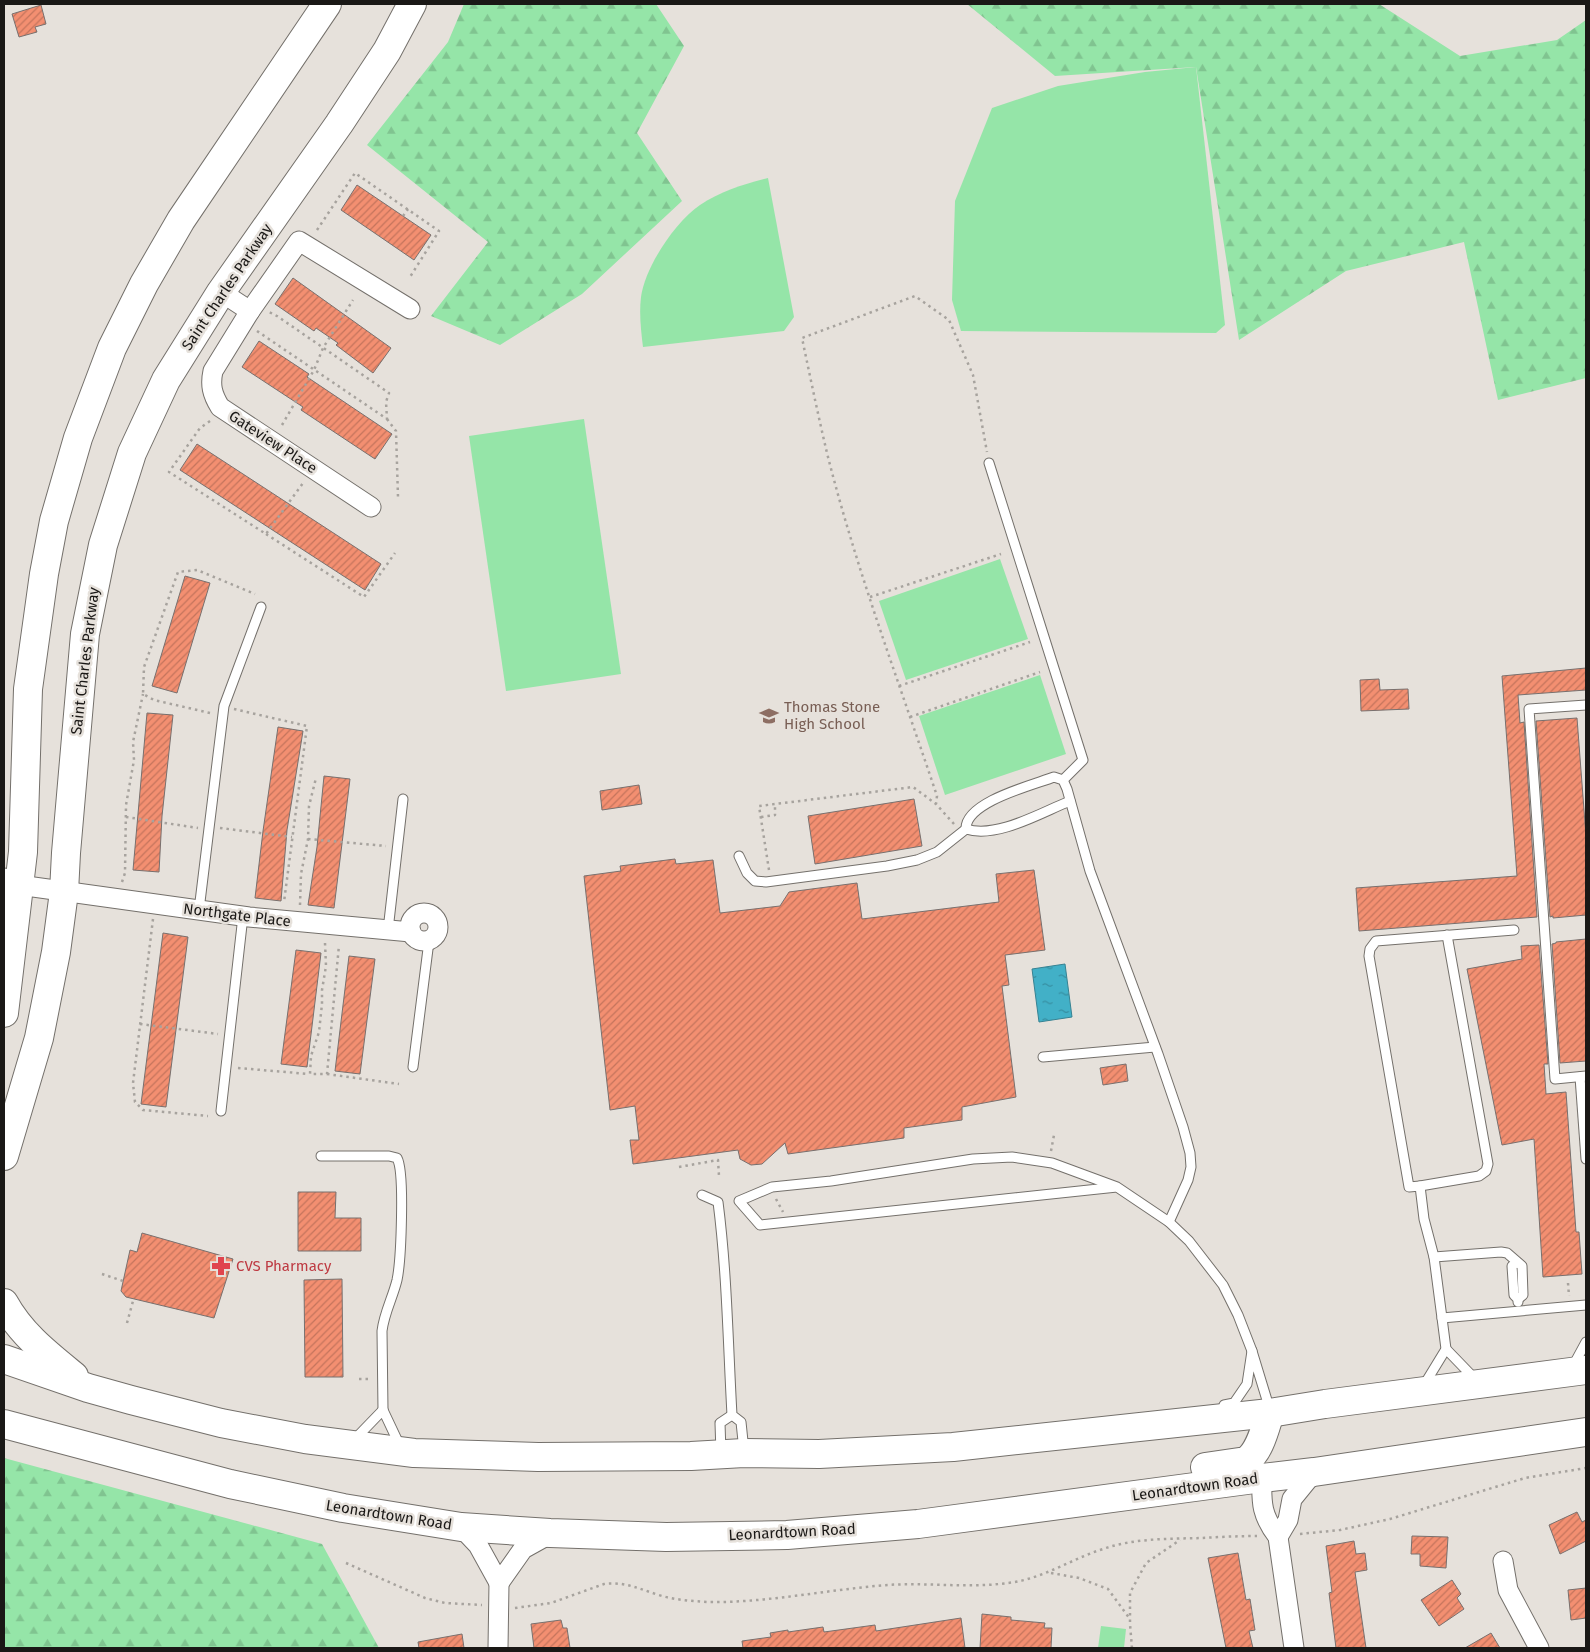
<svg xmlns="http://www.w3.org/2000/svg" width="1590" height="1652" viewBox="0 0 1590 1652" font-family="'Fira Sans',sans-serif">
<style>
.green{fill:#95e5a8}
.forest{fill:url(#forest-firs)}
.water{fill:url(#water-ripples);stroke:#368292}
.building{fill:url(#building-hatch);stroke:#78706e}
.lines{fill:none;stroke-linecap:round;stroke-linejoin:round}
.service-casing{stroke:#74706b;stroke-width:11}
.minor-casing{stroke:#74706b;stroke-width:21}
.primary-casing{stroke:#74706b;stroke-width:30}
.trunk-casing{stroke:#74706b;stroke-width:30}
.path{stroke:#a7a39e;stroke-width:2.5;stroke-dasharray:2.5 4;stroke-linecap:butt}
.service{stroke:#fff;stroke-width:9}
.minor{stroke:#fff;stroke-width:19}
.primary{stroke:#fff;stroke-width:28}
.trunk{stroke:#fff;stroke-width:28}
.labels{text-anchor:middle;dominant-baseline:central;stroke-width:5;stroke-linejoin:round;paint-order:stroke}
.street-label{font-size:15px;fill:#1a1816;stroke:#e6e1db}
.education-label{font-size:15px;fill:#785e54;stroke:#e6e1db;text-anchor:start}
.health-label{font-size:15px;fill:#be3a42;stroke:#e6e1db;text-anchor:start}
</style>
<defs>
<pattern id="forest-firs" width="22" height="20" patternUnits="userSpaceOnUse" patternTransform="scale(1.25)"><rect width="22" height="20" fill="#95e5a8"/><path d="M5 1l3.5 6h-7zM16 11l3.5 6h-7z" fill="#80c490"/></pattern>
<pattern id="water-ripples" width="26" height="14" patternUnits="userSpaceOnUse" patternTransform="scale(1.25)"><rect width="26" height="14" fill="#42b0c7"/><path d="M2 4q2-2 4 0t4 0M15 11q2-2 4 0t4 0" fill="none" stroke="#368ea1"/></pattern>
<pattern id="building-hatch" width="6" height="6" patternUnits="userSpaceOnUse" patternTransform="scale(1.25)"><rect width="6" height="6" fill="#f38f71"/><path d="M-1 1l2-2M0 6l6-6M5 7l2-2" fill="none" stroke="#c4745c"/></pattern>
</defs>
<rect width="100%" height="100%" fill="#e6e1db"/>
<g class="green">
<path d="M 1196,67 L 1225,325 L 1216,333 L 961,331 L 952,300 L 955,201 L 992,108 L 1058,86 L 1145,72 Z"/>
<path d="M 768,178 L 794,317 L 784,331 L 643,347 C 641,331 639,313 641,297 C 645,267 675,222 700,205 C 721,191 744,184 768,178 Z"/>
<path d="M 584,419 L 621,674 L 506,691 L 469,436 Z"/>
<path d="M 1000,559 L 1028,639 L 906,680 L 879,601 Z"/>
<path d="M 1040,675 L 1066,754 L 945,795 L 919,716 Z"/>
<path d="M 1101,1626 L 1126,1629 L 1124,1648 L 1098,1648 Z"/>
</g>
<g class="forest">
<path d="M 464,4 L 656,4 L 684,46 L 637,133 L 682,201 L 582,294 L 500,345 L 431,316 L 488,242 L 367,145 L 448,42 Z"/>
<path d="M 967,4 L 1379,4 L 1460,56 L 1557,40 L 1586,20 L 1586,378 L 1498,400 L 1464,242 L 1346,271 L 1239,340 L 1196,67 L 1055,76 Z"/>
<path d="M 4,1458 L 322,1544 L 379,1648 L 4,1648 Z"/>
</g>
<path class="water" d="M 1065,964 L 1072,1017 L 1039,1022 L 1032,969 Z"/>
<g class="building">
<path d="M 41,5 L 46,24 L 35,27 L 37,32 L 19,37 L 12,14 Z"/>
<path d="M 357,185 L 431,235 L 414,260 L 341,210 Z"/>
<path d="M 293,278 L 391,348 L 373,373 L 336,345 L 338,343 L 316,328 L 314,331 L 275,304 Z"/>
<path d="M 259,341 L 309,374 L 307,377 L 392,434 L 375,459 L 301,410 L 303,407 L 242,367 Z"/>
<path d="M 197,444 L 381,564 L 365,590 L 180,470 Z"/>
<path d="M 185,576 L 210,583 L 177,693 L 152,686 Z"/>
<path d="M 1586,668 L 1586,690 L 1518,695 L 1520,723 L 1524,722 L 1537,917 L 1359,931 L 1356,888 L 1517,876 L 1502,676 Z"/>
<path d="M 1379,679 L 1380,690 L 1408,689 L 1409,709 L 1361,711 L 1360,680 Z"/>
<path d="M 147,713 L 173,715 L 162,816 L 159,872 L 133,870 Z"/>
<path d="M 1577,718 L 1586,836 L 1586,915 L 1553,918 L 1553,916 L 1550,917 L 1536,721 Z"/>
<path d="M 278,727 L 303,731 L 287,830 L 281,901 L 255,898 L 263,831 Z"/>
<path d="M 324,776 L 350,779 L 334,908 L 308,905 L 317,847 Z"/>
<path d="M 639,785 L 642,804 L 602,810 L 600,791 Z"/>
<path d="M 914,799 L 922,846 L 815,864 L 808,816 Z"/>
<path d="M 675,859 L 676,864 L 713,860 L 720,913 L 780,906 L 789,892 L 857,883 L 862,919 L 999,902 L 996,874 L 1034,870 L 1045,950 L 1005,955 L 1009,985 L 1002,986 L 1016,1097 L 962,1107 L 962,1120 L 904,1128 L 904,1138 L 788,1154 L 785,1143 L 762,1164 L 751,1165 L 740,1159 L 738,1150 L 633,1164 L 630,1140 L 639,1140 L 635,1106 L 610,1110 L 584,876 L 621,871 L 620,866 Z"/>
<path d="M 163,933 L 188,937 L 166,1107 L 141,1104 Z"/>
<path d="M 1586,939 L 1586,1061 L 1560,1063 L 1552,944 L 1556,943 L 1556,942 Z"/>
<path d="M 1539,945 L 1548,1064 L 1544,1064 L 1546,1094 L 1566,1092 L 1576,1232 L 1579,1232 L 1582,1274 L 1543,1277 L 1534,1139 L 1502,1145 L 1467,969 L 1522,959 L 1521,946 Z"/>
<path d="M 296,950 L 321,953 L 307,1067 L 281,1064 Z"/>
<path d="M 349,956 L 375,959 L 360,1074 L 335,1071 Z"/>
<path d="M 1126,1064 L 1128,1081 L 1103,1085 L 1100,1068 Z"/>
<path d="M 298,1192 L 336,1192 L 335,1218 L 361,1218 L 361,1251 L 298,1251 Z"/>
<path d="M 142,1233 L 233,1259 L 214,1318 L 126,1297 L 121,1291 L 130,1250 L 137,1252 Z"/>
<path d="M 342,1279 L 343,1377 L 305,1377 L 304,1280 Z"/>
<path d="M 1577,1512 L 1582,1522 L 1586,1520 L 1586,1541 L 1560,1554 L 1549,1525 Z"/>
<path d="M 1412,1536 L 1448,1537 L 1446,1568 L 1420,1566 L 1420,1554 L 1411,1554 Z"/>
<path d="M 1354,1541 L 1356,1554 L 1365,1553 L 1367,1570 L 1355,1572 L 1366,1648 L 1336,1648 L 1329,1593 L 1332,1592 L 1326,1546 Z"/>
<path d="M 1238,1553 L 1246,1600 L 1250,1599 L 1255,1630 L 1249,1631 L 1253,1648 L 1226,1648 L 1208,1558 Z"/>
<path d="M 1452,1580 L 1461,1594 L 1457,1598 L 1464,1609 L 1439,1626 L 1421,1600 Z"/>
<path d="M 1586,1588 L 1586,1618 L 1571,1620 L 1568,1590 Z"/>
<path d="M 982,1614 L 1011,1617 L 1011,1620 L 1045,1623 L 1044,1628 L 1052,1628 L 1051,1648 L 980,1648 Z"/>
<path d="M 961,1618 L 965,1648 L 743,1648 L 742,1641 L 771,1637 L 770,1633 L 788,1630 L 788,1632 L 823,1627 L 824,1632 L 875,1625 L 876,1631 Z"/>
<path d="M 561,1620 L 563,1628 L 567,1628 L 570,1648 L 534,1648 L 531,1624 Z"/>
<path d="M 1491,1633 L 1500,1648 L 1465,1648 Z"/>
<path d="M 462,1634 L 464,1648 L 419,1648 L 418,1642 Z"/>
</g>
<g class="lines">
<g class="service-casing">
<g id="service">
<path d="M 989,463 L 1083,760 L 1063,780"/>
<path d="M 1586,705 L 1529,709 L 1555,1079 L 1586,1076"/>
<path d="M 966,829 C 965,802 1033,785 1054,777 L 1063,780 L 1067,789 L 1090,871 L 1158,1054 L 1183,1127 L 1190,1153 L 1191,1167 L 1188,1180 L 1169,1222"/>
<path d="M 739,856 L 747,873 L 755,881 L 766,882 L 887,866 L 917,860 L 937,852 L 966,829 C 997,839 1042,812 1070,801"/>
<path d="M 199,910 L 224,706 L 261,607"/>
<path d="M 388,930 L 403,799"/>
<path d="M 1514,930 L 1376,941 L 1370,949 L 1369,956 L 1409,1187 L 1420,1186 L 1424,1219 L 1434,1257 L 1442,1318 L 1586,1305"/>
<path d="M 1043,1057 L 1155,1047"/>
<path d="M 413,1067 L 429,941"/>
<path d="M 1580,1077 L 1586,1159"/>
<path d="M 221,1111 L 243,916"/>
<path d="M 321,1156 L 389,1156 L 397,1158 C 405,1172 401,1261 397,1280 C 393,1297 384,1313 382,1331 L 383,1410"/>
<path d="M 1420,1186 L 1479,1176 L 1486,1171 L 1488,1164 L 1447,935"/>
<path d="M 1117,1187 L 760,1225 L 739,1201 L 772,1187 L 831,1181 L 973,1159 L 1012,1157 L 1052,1163 L 1117,1187 L 1169,1222 L 1189,1241 L 1223,1285 L 1238,1315 L 1252,1351"/>
<path d="M 702,1195 L 718,1202 C 727,1272 728,1344 732,1415 L 741,1422 L 744,1451"/>
<path d="M 1434,1257 L 1501,1252 L 1507,1253 L 1522,1266 L 1523,1295 L 1518,1299"/>
<path d="M 1517,1262 L 1512,1266 L 1514,1295 L 1518,1299 L 1518,1302"/>
<path d="M 1446,1349 L 1475,1379"/>
<path d="M 1573,1366 L 1586,1342"/>
<path d="M 1424,1385 L 1446,1349 L 1442,1318"/>
<path d="M 1224,1405 L 1234,1403 L 1247,1384 L 1252,1351 L 1270,1410"/>
<path d="M 354,1440 L 383,1410 L 400,1446"/>
<path d="M 721,1453 L 720,1423 L 732,1415"/>
</g>
</g>
<g class="minor-casing">
<g id="minor">
<path d="M 221,292 L 250,311 L 213,371 C 210,385 212,394 220,407 L 371,507"/>
<path d="M 250,311 L 299,241 L 410,309"/>
<path d="M 4,878 L 19,885 L 249,917 L 411,932"/>
<circle cx="424" cy="927" r="14"/>
<path d="M 1262,1478 C 1261,1504 1262,1516 1278,1537 L 1294,1648"/>
<path d="M 461,1527 L 478,1545 L 499,1583 L 523,1549 L 550,1534"/>
<path d="M 1278,1537 L 1288,1520 L 1292,1499 L 1314,1472"/>
<path d="M 1503,1561 L 1508,1590 L 1539,1648"/>
<path d="M 498,1648 L 499,1583"/>
</g>
</g>
<g class="primary-casing">
<g id="primary">
<path d="M 4,1013 L 23,852 L 28,689 L 44,574 L 54,521 L 78,438 L 112,348 L 144,284 L 181,220 L 327,4"/>
<path d="M 4,1156 L 39,1038 L 56,952 L 64,892 L 66,853 L 85,634 L 103,545 L 132,453 L 166,380 L 221,292 L 339,124 L 387,51 L 412,4"/>
</g>
</g>
<g class="trunk-casing">
<g id="trunk">
<path d="M 4,1303 C 21,1334 47,1354 74,1376"/>
<path d="M 4,1359 L 88,1388 L 131,1400 L 221,1423 L 305,1439 L 414,1453 L 538,1457 L 691,1456 L 744,1453 L 819,1454 L 953,1447 L 1270,1413 L 1325,1404 L 1586,1370"/>
<path d="M 4,1424 L 230,1484 L 343,1508 L 461,1527 L 550,1533 L 666,1537 L 787,1535 L 918,1524 L 1262,1478 L 1314,1472 L 1586,1432"/>
<path d="M 1205,1467 L 1246,1461 C 1260,1452 1265,1428 1270,1413"/>
</g>
</g>
<g class="path">
<path d="M 403,216 L 408,209"/>
<path d="M 317,230 L 355,173 L 439,231 L 410,277"/>
<path d="M 257,331 L 387,419 L 386,402 L 389,393 L 277,316 L 269,312"/>
<path d="M 387,419 L 396,431 L 398,497"/>
<path d="M 210,421 L 200,428 L 169,472 L 266,534 L 303,483"/>
<path d="M 282,425 L 314,370 L 323,348 L 353,300"/>
<path d="M 266,534 L 364,597 L 395,553"/>
<path d="M 870,597 L 1001,554"/>
<path d="M 899,686 L 1030,642"/>
<path d="M 234,709 L 307,726 L 284,902"/>
<path d="M 210,713 L 154,700 L 143,694 L 144,667 L 178,572 L 197,570 L 255,594"/>
<path d="M 910,717 L 1040,672"/>
<path d="M 126,817 L 198,828"/>
<path d="M 761,817 L 775,815 L 775,804"/>
<path d="M 954,824 L 936,804 L 937,796 C 899,682 856,569 827,453 C 818,415 810,376 802,338 L 915,296 L 949,320 L 973,375 L 987,452"/>
<path d="M 220,828 L 292,837"/>
<path d="M 308,839 L 386,846"/>
<path d="M 769,870 L 759,806 L 913,787 L 936,804"/>
<path d="M 122,882 L 125,873 L 126,805 L 134,760 L 133,742 L 143,694"/>
<path d="M 300,905 L 301,874 L 308,839 L 309,806 L 316,778"/>
<path d="M 153,919 L 133,1083 L 135,1102 L 143,1110 L 208,1116"/>
<path d="M 325,943 L 326,966 L 322,990 L 322,1004 L 319,1032 L 311,1056 L 310,1074 L 327,1074 L 339,945"/>
<path d="M 140,1024 L 218,1034"/>
<path d="M 238,1068 L 309,1074"/>
<path d="M 327,1074 L 399,1084"/>
<path d="M 1051,1151 L 1054,1135"/>
<path d="M 679,1167 L 718,1160 L 719,1176"/>
<path d="M 776,1199 L 783,1212"/>
<path d="M 102,1274 L 123,1281"/>
<path d="M 1568,1283 L 1569,1296"/>
<path d="M 127,1323 L 133,1301"/>
<path d="M 359,1379 L 370,1379"/>
<path d="M 1300,1534 L 1340,1530 L 1390,1519 L 1525,1478 L 1586,1468"/>
<path d="M 346,1563 L 425,1598 L 445,1603 L 482,1605"/>
<path d="M 1051,1573 L 1079,1578 L 1108,1589 L 1130,1619"/>
<path d="M 515,1608 L 551,1603 L 604,1584 C 625,1581 642,1590 662,1596 C 677,1600 692,1601 707,1602 C 764,1603 820,1591 876,1586 C 920,1581 964,1589 1008,1583 C 1043,1579 1071,1559 1103,1549 C 1134,1538 1169,1539 1201,1538 C 1219,1537 1238,1536 1257,1536"/>
<path d="M 1132,1648 L 1130,1624 L 1130,1593 L 1146,1563 L 1180,1540"/>
</g>
<use href="#service" class="service"/>
<use href="#minor" class="minor"/>
<use href="#primary" class="primary"/>
<use href="#trunk" class="trunk"/>
</g>
<defs>
<g id="school-bare" transform="scale(1.5)"><path d="M0-5L7-2L0 1L-7-2ZM-4 1L0 2.5L4 1V4Q0 6-4 4Z" fill="#8d6e63" stroke="#e6e1db" stroke-width="2.5" paint-order="stroke"/></g>
<g id="pharmacy-bare" transform="scale(1.5)"><path d="M-2-6h4v4h4v4h-4v4h-4v-4h-4v-4h4Z" fill="#e0444e" stroke="#e6e1db" stroke-width="2.5" paint-order="stroke"/></g>
</defs>
<g fill-rule="evenodd">
<use href="#school-bare" x="769" y="716"/>
<use href="#pharmacy-bare" x="221" y="1266"/>
</g>
<g class="labels">
<g class="street-label">
<text transform="translate(227 287) rotate(-56)">Saint Charles Parkway</text>
<text transform="translate(273 442) rotate(33)">Gateview Place</text>
<text transform="translate(85 661) rotate(-83)">Saint Charles Parkway</text>
<text transform="translate(237 915) rotate(7)">Northgate Place</text>
<text transform="translate(1195 1487) rotate(-8)">Leonardtown Road</text>
<text transform="translate(389 1515) rotate(9)">Leonardtown Road</text>
<text transform="translate(792 1532) rotate(-3)">Leonardtown Road</text>
</g>
<g class="education-label">
<text x="784" y="707">Thomas Stone<tspan x="784" dy="17">High School</tspan></text>
</g>
<g class="health-label">
<text x="236" y="1266">CVS Pharmacy</text>
</g>
</g>
<rect width="1590" height="1652" fill="none" stroke="#1a1816" stroke-width="10"/>
</svg>
